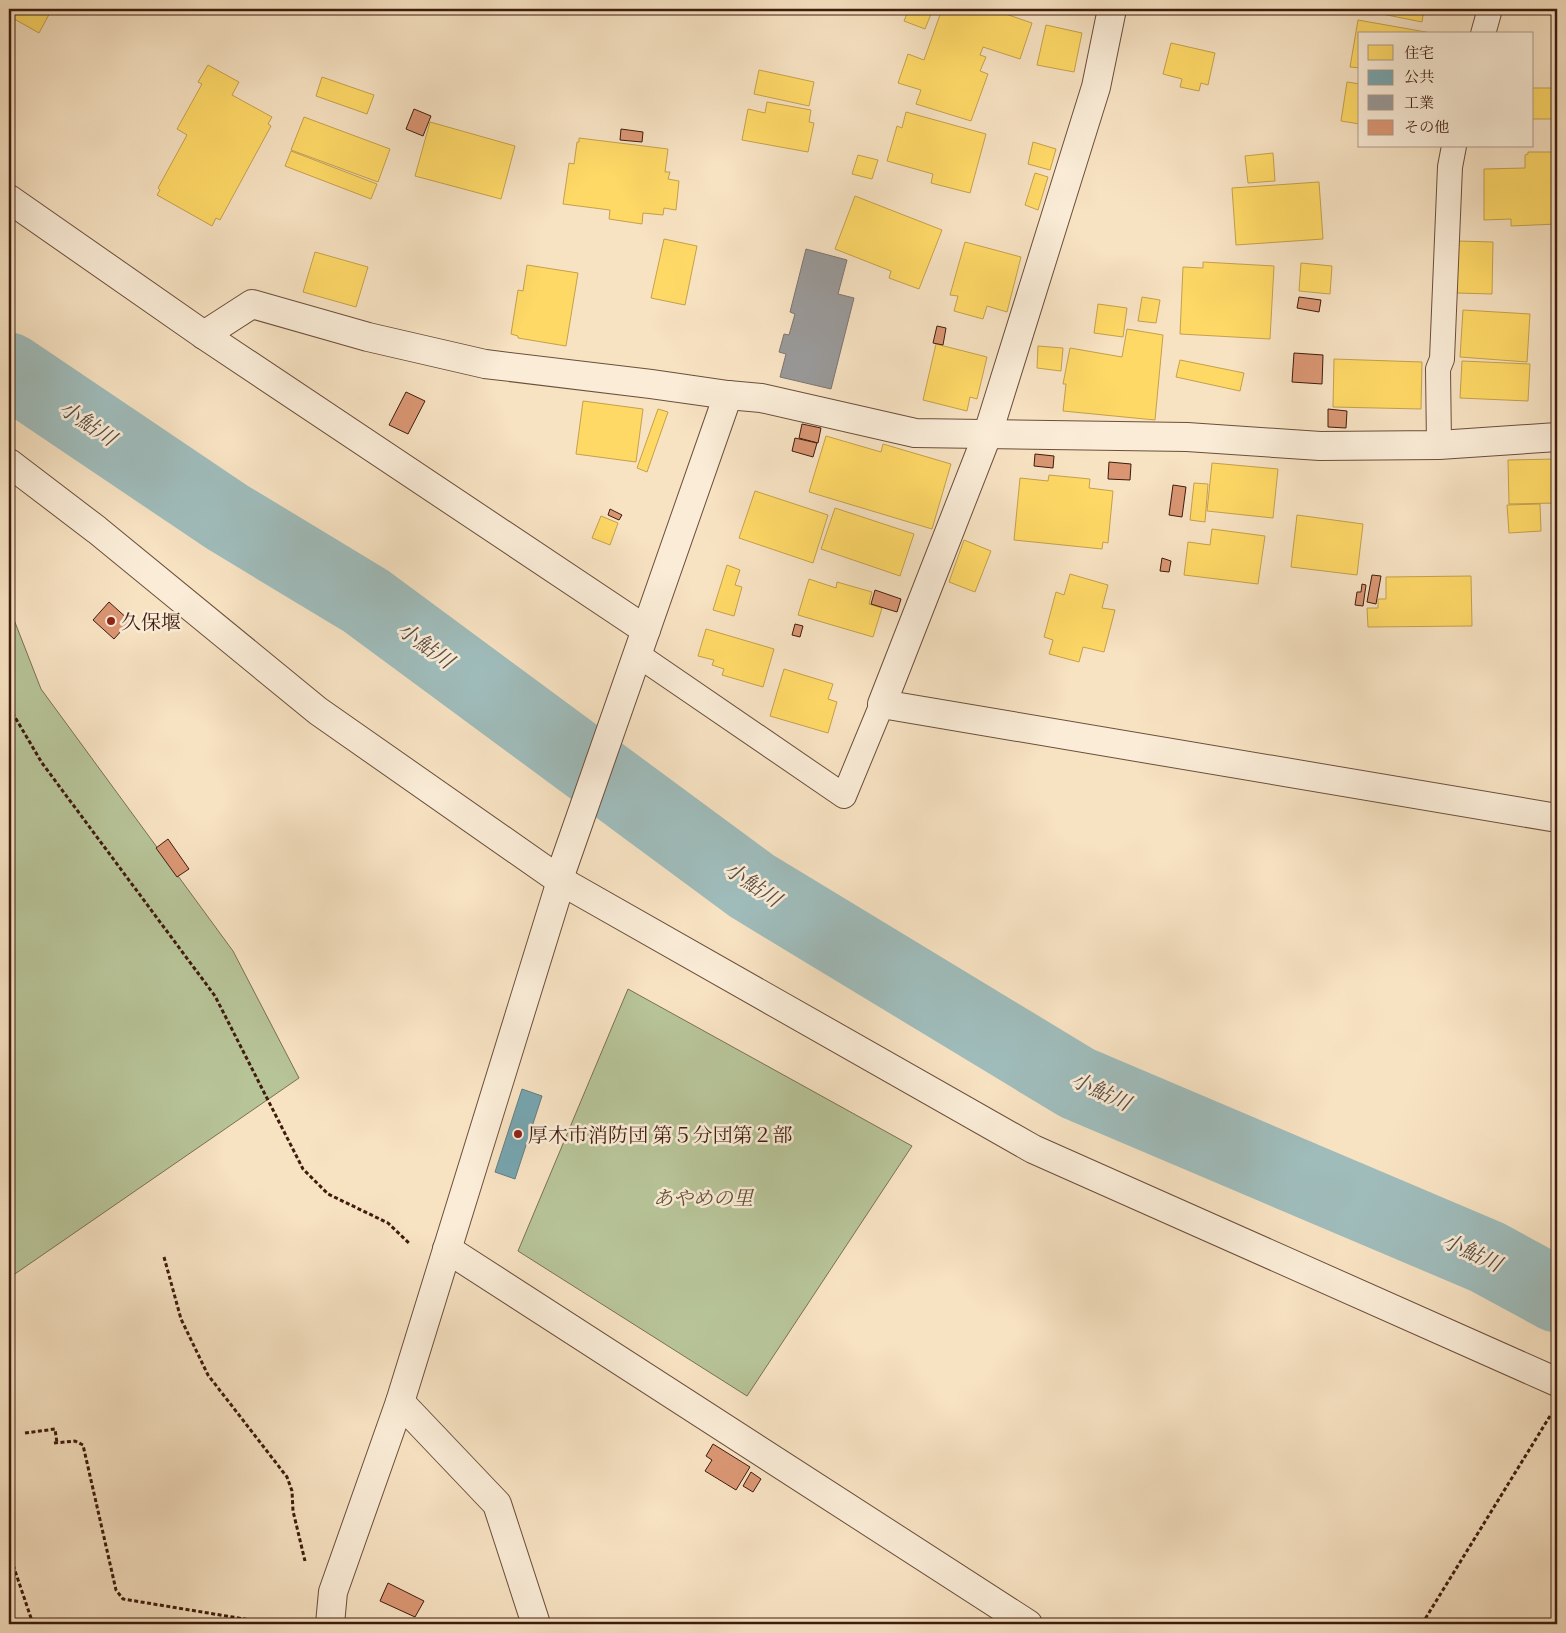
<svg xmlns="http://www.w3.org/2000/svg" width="1566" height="1633" viewBox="0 0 1566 1633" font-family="'Gentium Book Plus','Noto Serif JP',serif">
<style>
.green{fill:#b7c498;stroke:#7a7053}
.homes{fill:#ffd966;stroke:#c5a04c}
.public{fill:#76a5af;stroke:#657c7f}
.industry{fill:#999;stroke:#7e746f}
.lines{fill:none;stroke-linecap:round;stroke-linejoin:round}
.river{stroke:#9fbcbb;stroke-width:75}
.building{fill:#da9673;stroke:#3e1c0e}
.lane-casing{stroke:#6c4e3b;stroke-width:26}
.street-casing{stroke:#6c4e3b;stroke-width:30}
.path{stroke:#3e1c0e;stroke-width:3;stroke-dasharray:4 2.5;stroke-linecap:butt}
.lane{stroke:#faecd7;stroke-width:24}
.street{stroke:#faecd7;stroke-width:28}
.poi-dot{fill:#8f2418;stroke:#faecd7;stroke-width:2}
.labels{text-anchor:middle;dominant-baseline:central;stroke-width:5;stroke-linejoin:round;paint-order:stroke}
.poi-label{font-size:20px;fill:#3e1c0e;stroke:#faecd7;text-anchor:start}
.park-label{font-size:20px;font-style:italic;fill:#624e37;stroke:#faecd7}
.water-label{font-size:21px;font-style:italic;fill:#5b4c42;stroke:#faecd7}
</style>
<rect width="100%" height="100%" fill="#f7e2c2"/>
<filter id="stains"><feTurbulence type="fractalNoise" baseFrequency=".004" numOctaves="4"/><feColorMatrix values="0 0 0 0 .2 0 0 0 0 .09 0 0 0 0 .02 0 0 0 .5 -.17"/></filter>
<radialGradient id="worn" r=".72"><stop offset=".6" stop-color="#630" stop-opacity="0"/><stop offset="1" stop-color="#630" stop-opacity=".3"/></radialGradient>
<g class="green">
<path d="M 9,607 L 41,689 L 233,951 L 299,1078 L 9,1278 Z"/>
<path d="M 628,989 L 912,1146 L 747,1396 L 518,1251 Z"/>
</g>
<g class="homes">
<path d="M 9,9 L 52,9 L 39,33 L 9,16 Z"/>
<path d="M 909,9 L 933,9 L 925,29 L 904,21 Z"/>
<path d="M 942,9 L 991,9 L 1032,23 L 1020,59 L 983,47 L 980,55 L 986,57 L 980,71 L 988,74 L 971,121 L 916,104 L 921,90 L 898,83 L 908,54 L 924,60 Z"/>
<path d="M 1367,9 L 1424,9 L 1422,22 L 1367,11 Z"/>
<path d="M 1358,20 L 1437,34 L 1360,34 L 1360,68 L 1350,67 Z"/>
<path d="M 1046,25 L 1082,33 L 1074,72 L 1037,65 Z"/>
<path d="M 1171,43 L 1215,53 L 1208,85 L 1201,83 L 1199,91 L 1180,87 L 1182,79 L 1163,74 Z"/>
<path d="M 208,65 L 239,82 L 232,95 L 272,117 L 268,124 L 271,126 L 220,220 L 216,218 L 212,226 L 157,195 L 160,190 L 158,188 L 187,135 L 177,129 L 202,84 L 198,82 Z"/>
<path d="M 759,70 L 814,82 L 809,106 L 754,94 Z"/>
<path d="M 322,77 L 374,95 L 367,114 L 316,96 Z"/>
<path d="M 1347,82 L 1360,84 L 1360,124 L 1341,121 Z"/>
<rect x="1532" y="88" width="25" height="31"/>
<path d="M 767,102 L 811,110 L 809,122 L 814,123 L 808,152 L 742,140 L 748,109 L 765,113 Z"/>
<path d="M 906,112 L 986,134 L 970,193 L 931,183 L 933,174 L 887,161 L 897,126 L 902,128 Z"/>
<path d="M 304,117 L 390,149 L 378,182 L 291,150 Z"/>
<path d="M 430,122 L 515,146 L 501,199 L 415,176 Z"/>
<path d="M 579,138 L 668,149 L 665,172 L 670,172 L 668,179 L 679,181 L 676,210 L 664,208 L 663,215 L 643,213 L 642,224 L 609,219 L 610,210 L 563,204 L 569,163 L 574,164 L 577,142 L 579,142 Z"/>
<path d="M 1033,142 L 1056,149 L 1050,170 L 1028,164 Z"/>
<path d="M 291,151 L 377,184 L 371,199 L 285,166 Z"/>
<path d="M 1528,152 L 1557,152 L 1557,224 L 1511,226 L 1511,219 L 1484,220 L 1484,169 L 1525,168 L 1525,155 L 1528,154 Z"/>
<path d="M 1273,153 L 1275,181 L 1248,183 L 1245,156 Z"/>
<path d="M 858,155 L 878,160 L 872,179 L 852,174 Z"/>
<path d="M 1035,173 L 1048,177 L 1038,210 L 1025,205 Z"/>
<path d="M 1319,182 L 1323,239 L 1236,245 L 1232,188 Z"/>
<path d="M 855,196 L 942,230 L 919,289 L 889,278 L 891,271 L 835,249 Z"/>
<path d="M 664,239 L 697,246 L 685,305 L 651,298 Z"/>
<path d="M 1458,241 L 1493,242 L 1492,294 L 1457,293 Z"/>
<path d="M 965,242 L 1021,257 L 1007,312 L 987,306 L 983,319 L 954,311 L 958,296 L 950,295 Z"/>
<path d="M 315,252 L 368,267 L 356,307 L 303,292 Z"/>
<path d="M 1203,262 L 1274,266 L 1270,339 L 1180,334 L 1183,267 L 1203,268 Z"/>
<path d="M 1301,263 L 1332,266 L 1330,294 L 1299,291 Z"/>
<path d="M 527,265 L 578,273 L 566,346 L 518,338 L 518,336 L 511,334 L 518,290 L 523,291 Z"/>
<path d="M 1142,297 L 1160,300 L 1156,323 L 1138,321 Z"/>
<path d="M 1098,304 L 1127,308 L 1123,337 L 1094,333 Z"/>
<path d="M 1463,310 L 1530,314 L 1527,362 L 1460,357 Z"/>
<path d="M 1127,329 L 1163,335 L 1155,420 L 1063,411 L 1066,384 L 1063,384 L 1070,348 L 1122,357 Z"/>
<path d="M 936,344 L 987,357 L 977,399 L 970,397 L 967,411 L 923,400 Z"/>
<path d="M 1038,346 L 1063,348 L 1061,371 L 1037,368 Z"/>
<path d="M 1334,359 L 1422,362 L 1421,409 L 1333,407 Z"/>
<path d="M 1180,360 L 1244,373 L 1240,391 L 1176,377 Z"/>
<path d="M 1462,361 L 1530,364 L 1528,401 L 1460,398 Z"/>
<path d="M 583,401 L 643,409 L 636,462 L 576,454 Z"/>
<path d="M 658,409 L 668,412 L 647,472 L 637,468 Z"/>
<path d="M 826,436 L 881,452 L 883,444 L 951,464 L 932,529 L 809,492 Z"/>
<path d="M 1557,459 L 1557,503 L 1509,504 L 1508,460 Z"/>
<path d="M 1212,463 L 1278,469 L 1273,518 L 1207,511 Z"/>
<path d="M 1049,475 L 1090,479 L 1089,488 L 1113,491 L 1108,543 L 1103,542 L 1102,549 L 1014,540 L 1020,478 L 1048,481 Z"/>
<path d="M 1194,483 L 1208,484 L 1205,522 L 1190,520 Z"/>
<path d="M 755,491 L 828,515 L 813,563 L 739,538 Z"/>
<path d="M 1540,504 L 1541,531 L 1509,533 L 1507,505 Z"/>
<path d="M 835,508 L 914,534 L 900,576 L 821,549 Z"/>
<path d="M 1297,515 L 1363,524 L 1357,575 L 1291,567 Z"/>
<path d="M 601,516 L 618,523 L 610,545 L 592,538 Z"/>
<path d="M 1212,529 L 1265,536 L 1258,584 L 1184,575 L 1188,542 L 1210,545 Z"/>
<path d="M 964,540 L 991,551 L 975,592 L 949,582 Z"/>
<path d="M 727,565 L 740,570 L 735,585 L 742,587 L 734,616 L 713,610 Z"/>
<path d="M 1070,574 L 1108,585 L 1102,608 L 1115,610 L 1104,652 L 1083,647 L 1079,662 L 1049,654 L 1053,640 L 1044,637 L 1056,592 L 1064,595 Z"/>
<path d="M 1471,576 L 1472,626 L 1368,627 L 1367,608 L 1378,608 L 1378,599 L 1386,599 L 1386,577 Z"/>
<path d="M 809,579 L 836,588 L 837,582 L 872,592 L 869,604 L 882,608 L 873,637 L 798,615 Z"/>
<path d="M 706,629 L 774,649 L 763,687 L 722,675 L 724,669 L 712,665 L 714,660 L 698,656 Z"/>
<path d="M 784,669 L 833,684 L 828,699 L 837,702 L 828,733 L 770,716 Z"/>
</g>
<path class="public" d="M 522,1089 L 542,1096 L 515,1179 L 495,1172 Z"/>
<path class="industry" d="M 806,249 L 847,260 L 838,294 L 854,298 L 831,389 L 780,377 L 786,354 L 779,352 L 784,334 L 789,335 L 795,314 L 790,312 Z"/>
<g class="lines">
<path class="river" d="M 9,370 L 227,517 L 366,601 L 752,886 L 1077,1083 L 1487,1257 L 1557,1295"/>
</g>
<g class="building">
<path d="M 414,109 L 431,116 L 423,136 L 406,129 Z"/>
<path d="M 621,129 L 643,132 L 642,142 L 620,140 Z"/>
<path d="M 1299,297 L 1321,300 L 1319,312 L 1297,308 Z"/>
<path d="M 937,326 L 946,328 L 943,345 L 933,343 Z"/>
<path d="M 1294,353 L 1323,355 L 1322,384 L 1292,382 Z"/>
<path d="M 406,392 L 425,401 L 408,434 L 389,425 Z"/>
<path d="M 1328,409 L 1347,411 L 1346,428 L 1328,427 Z"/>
<path d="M 802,424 L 821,428 L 818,443 L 799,438 Z"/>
<path d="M 795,438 L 817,443 L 813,457 L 792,451 Z"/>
<path d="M 1035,454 L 1054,456 L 1053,468 L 1034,466 Z"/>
<path d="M 1109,462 L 1131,464 L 1130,480 L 1108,479 Z"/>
<path d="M 1173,485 L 1186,487 L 1182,517 L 1169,515 Z"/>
<path d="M 610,509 L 622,515 L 619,520 L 608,515 Z"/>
<path d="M 1162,558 L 1171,561 L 1169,572 L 1160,571 Z"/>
<path d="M 1372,575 L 1381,576 L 1376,604 L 1367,602 Z"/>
<path d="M 1362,584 L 1366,585 L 1363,606 L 1355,605 L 1357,592 L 1361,592 Z"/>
<path d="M 875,590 L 901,599 L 897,612 L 871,604 Z"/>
<path d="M 109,602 L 130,621 L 114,639 L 93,620 Z"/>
<path d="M 795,624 L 803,626 L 800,637 L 792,635 Z"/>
<path d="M 168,839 L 189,869 L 177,877 L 156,848 Z"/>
<path d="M 713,1444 L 750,1467 L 736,1490 L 705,1471 L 712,1460 L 706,1456 Z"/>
<path d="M 751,1472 L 761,1479 L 753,1492 L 743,1486 Z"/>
<path d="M 388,1583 L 424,1601 L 415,1617 L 380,1601 Z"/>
</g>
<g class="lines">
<g class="lane-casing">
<g id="lane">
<path d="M 1483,34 L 1490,9"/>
<path d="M 1439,445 L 1438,369 L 1442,359 L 1450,167 L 1454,146"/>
<path d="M 638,655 L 844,796 L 882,704"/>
</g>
</g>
<g class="street-casing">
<g id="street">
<path d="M 1112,9 L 1096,87 L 988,433 L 882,704 L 1557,818"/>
<path d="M 9,199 L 204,335 L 646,630"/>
<path d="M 204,335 L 252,304 L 368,337 L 485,364 L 651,384 L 728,395 L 761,398 L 915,433 L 1187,437 L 1320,446 L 1439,445 L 1557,437"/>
<path d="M 9,463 L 97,530 L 318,711 L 561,881 L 1033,1149 L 1557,1382"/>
<path d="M 447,1249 L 1028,1624"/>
<path d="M 400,1402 L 497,1504 L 536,1624"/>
<path d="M 330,1624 L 333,1592 L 400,1402 L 561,881 L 562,870 L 728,395"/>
</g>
</g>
<g class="path">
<path d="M 9,707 L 42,763 L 215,996 L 303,1169 L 328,1194 L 388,1223 L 410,1244"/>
<path d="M 164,1257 L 181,1319 L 208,1375 L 287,1477 L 292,1491 L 293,1511 L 305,1561"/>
<path d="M 25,1433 L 55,1429 L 57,1443"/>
<path d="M 54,1443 L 75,1441 L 83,1445 L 116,1590 L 123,1599 L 275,1624"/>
<path d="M 9,1553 L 33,1624"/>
<path d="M 1422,1624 L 1550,1416"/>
</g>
<use href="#lane" class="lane"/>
<use href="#street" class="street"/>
</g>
<g class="poi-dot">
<circle cx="111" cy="621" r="5"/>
<circle cx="518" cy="1134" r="5"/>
</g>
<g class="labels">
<g class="poi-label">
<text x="121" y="621">久保堰</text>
<text x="528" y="1134">厚木市消防団 第５分団第２部</text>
</g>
<g class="park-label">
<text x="703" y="1197">あやめの里</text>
</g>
<g class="water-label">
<text transform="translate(88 423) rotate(34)">小鮎川</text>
<text transform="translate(426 645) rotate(36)">小鮎川</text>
<text transform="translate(753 884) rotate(34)">小鮎川</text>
<text transform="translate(1101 1091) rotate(25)">小鮎川</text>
<text transform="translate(1472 1252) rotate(25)">小鮎川</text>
</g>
</g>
<rect width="1566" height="1633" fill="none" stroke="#f7e2c2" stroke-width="30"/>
<rect x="10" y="10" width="1546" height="1613" fill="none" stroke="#3e1c0e" stroke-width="2.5"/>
<rect x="15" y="15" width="1536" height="1603" fill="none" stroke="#3e1c0e"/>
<rect x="1358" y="32" width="175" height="115" fill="#faecd7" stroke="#af9987"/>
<rect x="1368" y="45" width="25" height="15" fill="#ffd966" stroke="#af9987"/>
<text x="1404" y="58" font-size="15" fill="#3e1c0e">住宅</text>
<rect x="1368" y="70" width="25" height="15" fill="#76a5af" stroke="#af9987"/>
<text x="1404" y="82" font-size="15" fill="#3e1c0e">公共</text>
<rect x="1368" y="95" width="25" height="15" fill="#999999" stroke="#af9987"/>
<text x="1404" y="108" font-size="15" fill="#3e1c0e">工業</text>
<rect x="1368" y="120" width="25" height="15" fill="#da9673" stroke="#af9987"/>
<text x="1404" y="132" font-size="15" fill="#3e1c0e">その他</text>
<rect width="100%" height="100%" filter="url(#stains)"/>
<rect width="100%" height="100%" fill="url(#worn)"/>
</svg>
